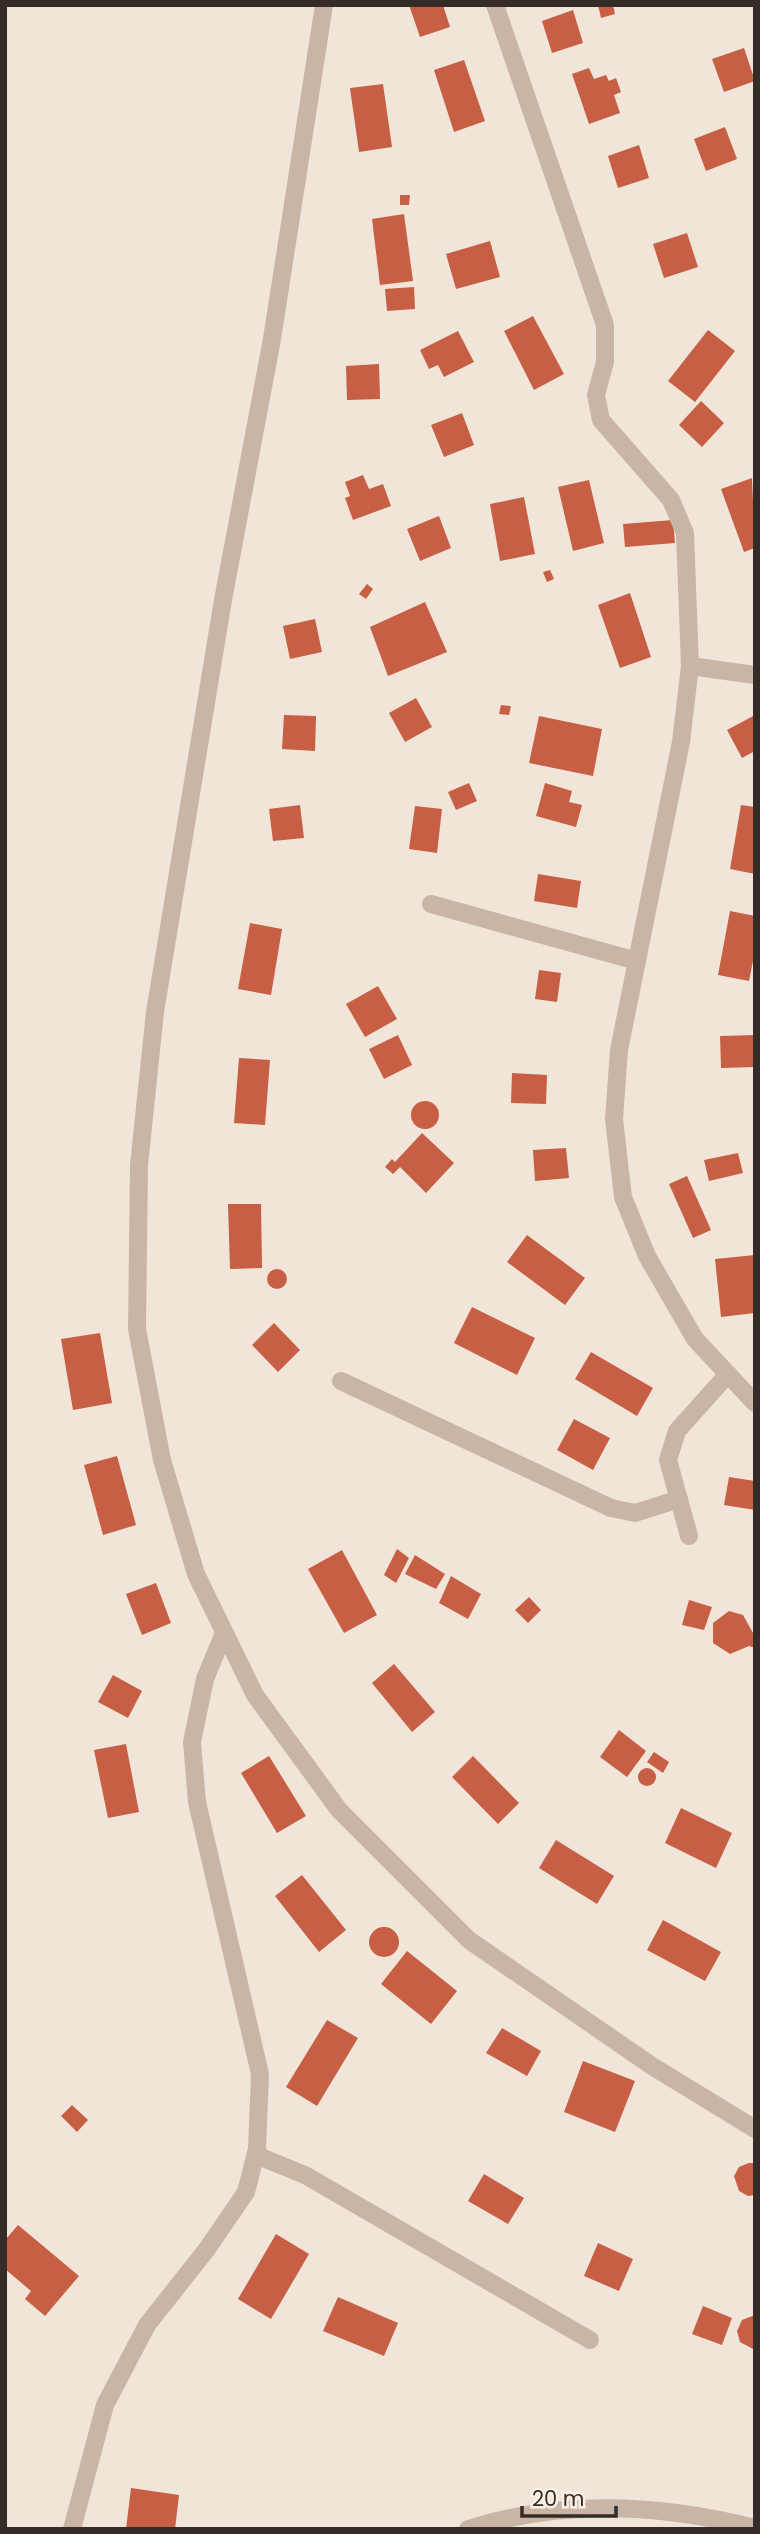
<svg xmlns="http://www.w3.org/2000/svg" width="760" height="2534" viewBox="0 0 760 2534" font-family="Poppins,sans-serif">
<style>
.building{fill:#c65f43}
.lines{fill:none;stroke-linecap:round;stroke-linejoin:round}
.minor{stroke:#c9b5a6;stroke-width:18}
.tertiary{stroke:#c9b5a6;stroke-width:18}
</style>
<rect width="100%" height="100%" fill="#f1e5da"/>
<g class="building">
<path d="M 409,5 L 443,5 L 450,27 L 420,37 Z"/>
<path d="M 598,5 L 613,5 L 615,14 L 601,18 Z"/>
<path d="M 573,10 L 583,43 L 552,53 L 542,21 Z"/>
<path d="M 744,48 L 755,81 L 724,92 L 712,59 Z"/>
<path d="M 464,60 L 485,121 L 454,132 L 434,70 Z"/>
<path d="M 589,68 L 594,79 L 606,75 L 609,81 L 616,78 L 621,92 L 614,95 L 620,113 L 589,124 L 572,74 Z"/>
<path d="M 383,84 L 392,147 L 359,152 L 350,88 Z"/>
<path d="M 725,127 L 737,159 L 706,171 L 694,139 Z"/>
<path d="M 639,145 L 649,178 L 618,188 L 608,156 Z"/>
<path d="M 400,195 L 410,195 L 409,205 L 400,205 Z"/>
<path d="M 404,214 L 413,281 L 380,285 L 372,219 Z"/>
<path d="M 687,233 L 698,267 L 664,278 L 653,244 Z"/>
<path d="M 490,241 L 500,277 L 456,289 L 446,254 Z"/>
<path d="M 414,287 L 415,309 L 387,311 L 385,289 Z"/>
<path d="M 533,316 L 564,374 L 534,390 L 504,331 Z"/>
<path d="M 708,330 L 735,351 L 695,402 L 668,381 Z"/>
<path d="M 458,331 L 474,362 L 444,377 L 438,365 L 429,369 L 420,350 Z"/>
<path d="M 379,364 L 380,399 L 347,400 L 346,366 Z"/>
<path d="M 701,401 L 724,423 L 702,447 L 679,425 Z"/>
<path d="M 462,413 L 474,445 L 444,457 L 431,425 Z"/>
<path d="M 363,475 L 369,489 L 383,484 L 391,506 L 353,520 L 345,498 L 350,496 L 345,482 Z"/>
<path d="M 752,478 L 755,548 L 744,552 L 721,489 Z"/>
<path d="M 589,480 L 604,543 L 573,551 L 558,487 Z"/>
<path d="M 524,497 L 535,554 L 500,561 L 490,504 Z"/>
<path d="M 439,516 L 451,548 L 420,561 L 407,529 Z"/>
<path d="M 673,520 L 675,543 L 625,547 L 623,524 Z"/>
<path d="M 550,570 L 554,579 L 547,582 L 543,572 Z"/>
<path d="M 367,584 L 373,589 L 366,599 L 359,594 Z"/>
<path d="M 630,593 L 651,657 L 620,668 L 598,605 Z"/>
<path d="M 425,602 L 447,652 L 388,676 L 370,627 Z"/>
<path d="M 315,619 L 322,652 L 290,659 L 283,626 Z"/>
<path d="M 416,698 L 432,727 L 405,742 L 389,713 Z"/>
<path d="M 501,705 L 511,706 L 509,715 L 499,714 Z"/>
<path d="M 284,715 L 316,716 L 315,751 L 282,749 Z"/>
<path d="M 755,715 L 755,751 L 742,758 L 727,730 Z"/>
<path d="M 539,716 L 602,729 L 593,776 L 529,763 Z"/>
<path d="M 469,783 L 477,801 L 456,810 L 448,792 Z"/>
<path d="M 545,783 L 572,791 L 569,802 L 582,805 L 576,827 L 536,816 Z"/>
<path d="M 300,805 L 304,838 L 273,841 L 269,809 Z"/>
<path d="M 741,805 L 755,807 L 755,874 L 730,869 Z"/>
<path d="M 415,806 L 442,809 L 437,853 L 409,849 Z"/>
<path d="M 538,874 L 581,881 L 577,908 L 534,901 Z"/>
<path d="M 730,911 L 755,916 L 755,951 L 749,981 L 718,975 Z"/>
<path d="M 250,923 L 282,929 L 271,995 L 238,989 Z"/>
<path d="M 539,970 L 561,973 L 557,1002 L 535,999 Z"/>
<path d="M 378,986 L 397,1019 L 365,1037 L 346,1004 Z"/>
<path d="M 398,1035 L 412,1065 L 384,1079 L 369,1049 Z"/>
<path d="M 755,1035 L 755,1067 L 721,1068 L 720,1036 Z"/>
<path d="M 239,1058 L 270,1060 L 265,1125 L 234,1123 Z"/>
<path d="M 512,1073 L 547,1075 L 546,1104 L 511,1103 Z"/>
<circle cx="425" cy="1115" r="14"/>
<path d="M 422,1133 L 454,1163 L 426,1193 L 400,1167 L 393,1174 L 385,1167 L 392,1159 L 395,1162 Z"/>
<path d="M 566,1148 L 569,1178 L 535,1181 L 533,1150 Z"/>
<path d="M 738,1153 L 743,1173 L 709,1181 L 704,1160 Z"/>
<path d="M 687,1176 L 711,1230 L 693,1238 L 669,1184 Z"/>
<path d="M 228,1204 L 261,1204 L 262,1268 L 230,1269 Z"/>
<path d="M 527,1235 L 585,1278 L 565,1305 L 507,1262 Z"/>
<path d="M 755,1255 L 755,1313 L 721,1317 L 715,1259 Z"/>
<circle cx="277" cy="1279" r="10"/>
<path d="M 472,1307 L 535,1338 L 517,1375 L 454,1343 Z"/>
<path d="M 274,1323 L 300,1350 L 278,1372 L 252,1345 Z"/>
<path d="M 100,1333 L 112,1403 L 73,1410 L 61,1339 Z"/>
<path d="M 591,1352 L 653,1388 L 637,1416 L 575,1379 Z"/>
<path d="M 574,1419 L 610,1438 L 593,1470 L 557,1450 Z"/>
<path d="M 117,1456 L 136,1525 L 103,1535 L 84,1465 Z"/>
<path d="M 729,1477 L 755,1481 L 755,1510 L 724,1505 Z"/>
<path d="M 397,1549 L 409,1558 L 396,1583 L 384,1575 Z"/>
<path d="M 342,1550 L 377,1615 L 344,1633 L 308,1569 Z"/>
<path d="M 415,1555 L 445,1574 L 436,1589 L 405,1574 Z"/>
<path d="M 451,1576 L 481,1594 L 468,1619 L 439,1603 Z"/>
<path d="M 156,1583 L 171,1623 L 142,1635 L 126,1594 Z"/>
<path d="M 529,1597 L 541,1610 L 528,1623 L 515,1610 Z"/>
<path d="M 689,1600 L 712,1607 L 704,1630 L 682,1625 Z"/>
<path d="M 729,1611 L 743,1615 L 753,1633 L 755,1628 L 755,1648 L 749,1646 L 730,1654 L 713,1643 L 713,1623 Z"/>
<path d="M 394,1664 L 435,1712 L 412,1732 L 372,1683 Z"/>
<path d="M 113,1675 L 142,1691 L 128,1718 L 98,1702 Z"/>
<path d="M 619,1730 L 646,1751 L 627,1777 L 600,1757 Z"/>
<path d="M 126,1744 L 139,1812 L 108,1818 L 94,1750 Z"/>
<path d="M 654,1752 L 669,1762 L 663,1773 L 647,1762 Z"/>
<path d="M 269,1756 L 306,1816 L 277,1833 L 241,1773 Z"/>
<path d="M 473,1756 L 519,1803 L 498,1824 L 452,1777 Z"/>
<circle cx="647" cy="1777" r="9"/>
<path d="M 681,1808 L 732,1833 L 716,1868 L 665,1843 Z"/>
<path d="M 556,1840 L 614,1876 L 597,1904 L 539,1868 Z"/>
<path d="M 302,1875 L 346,1930 L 319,1952 L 275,1896 Z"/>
<path d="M 663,1920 L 721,1952 L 705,1981 L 647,1950 Z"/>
<circle cx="384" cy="1942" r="15"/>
<path d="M 407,1951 L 457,1991 L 431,2024 L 381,1984 Z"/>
<path d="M 327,2020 L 358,2038 L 317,2106 L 286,2087 Z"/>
<path d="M 502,2028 L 541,2051 L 527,2076 L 486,2053 Z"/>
<path d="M 583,2061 L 635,2081 L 615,2132 L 564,2112 Z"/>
<path d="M 72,2105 L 88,2120 L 77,2132 L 61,2116 Z"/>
<path d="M 749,2163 L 755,2163 L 755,2195 L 748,2196 L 739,2191 L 734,2176 L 739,2167 Z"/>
<path d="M 484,2174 L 524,2198 L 508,2224 L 468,2201 Z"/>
<path d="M 18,2225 L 79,2276 L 45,2316 L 25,2299 L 31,2291 L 5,2269 L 5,2240 Z"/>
<path d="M 276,2234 L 309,2254 L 271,2319 L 238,2299 Z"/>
<path d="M 598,2243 L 633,2259 L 619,2291 L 584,2276 Z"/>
<path d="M 338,2297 L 398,2323 L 384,2356 L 323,2331 Z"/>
<path d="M 703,2306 L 732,2318 L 722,2345 L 692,2334 Z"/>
<path d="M 755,2315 L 755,2350 L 740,2342 L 737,2331 L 742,2320 Z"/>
<path d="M 131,2488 L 179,2495 L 175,2529 L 126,2529 Z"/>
</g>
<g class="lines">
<g class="minor">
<path d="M 324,5 L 272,339 L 223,600 L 155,1012 L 139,1165 L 137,1329 L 162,1460 L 196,1574 L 255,1695 L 339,1810 L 469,1940 L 652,2066 L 755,2129"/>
<path d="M 495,5 L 605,325 L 605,362 L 596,395 L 601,420 L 671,500 L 685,533 L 690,666 L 681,742 L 619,1050 L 614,1119 L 623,1197 L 647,1256 L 695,1339 L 755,1403"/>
<path d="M 690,666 L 755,675"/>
<path d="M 431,904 L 637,961"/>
<path d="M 341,1381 L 611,1508 L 635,1513 L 679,1499"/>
<path d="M 689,1536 L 668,1460 L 677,1431 L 728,1374"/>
<path d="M 256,2155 L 305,2175 L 590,2340"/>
<path d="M 72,2529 L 105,2405 L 147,2325 L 207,2249 L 246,2192 L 257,2149 L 260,2074 L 197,1802 L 192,1742 L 205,1679 L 224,1633"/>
</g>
<path class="tertiary" d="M 468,2529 C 562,2499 660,2504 755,2528"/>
</g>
<rect width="760" height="2534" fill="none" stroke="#352b27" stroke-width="14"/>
<path d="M522 2506v10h94v-10" fill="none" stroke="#352b27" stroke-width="3.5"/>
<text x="532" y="2506" font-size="21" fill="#352b27" stroke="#f9f0e6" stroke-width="5" paint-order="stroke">20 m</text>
</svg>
